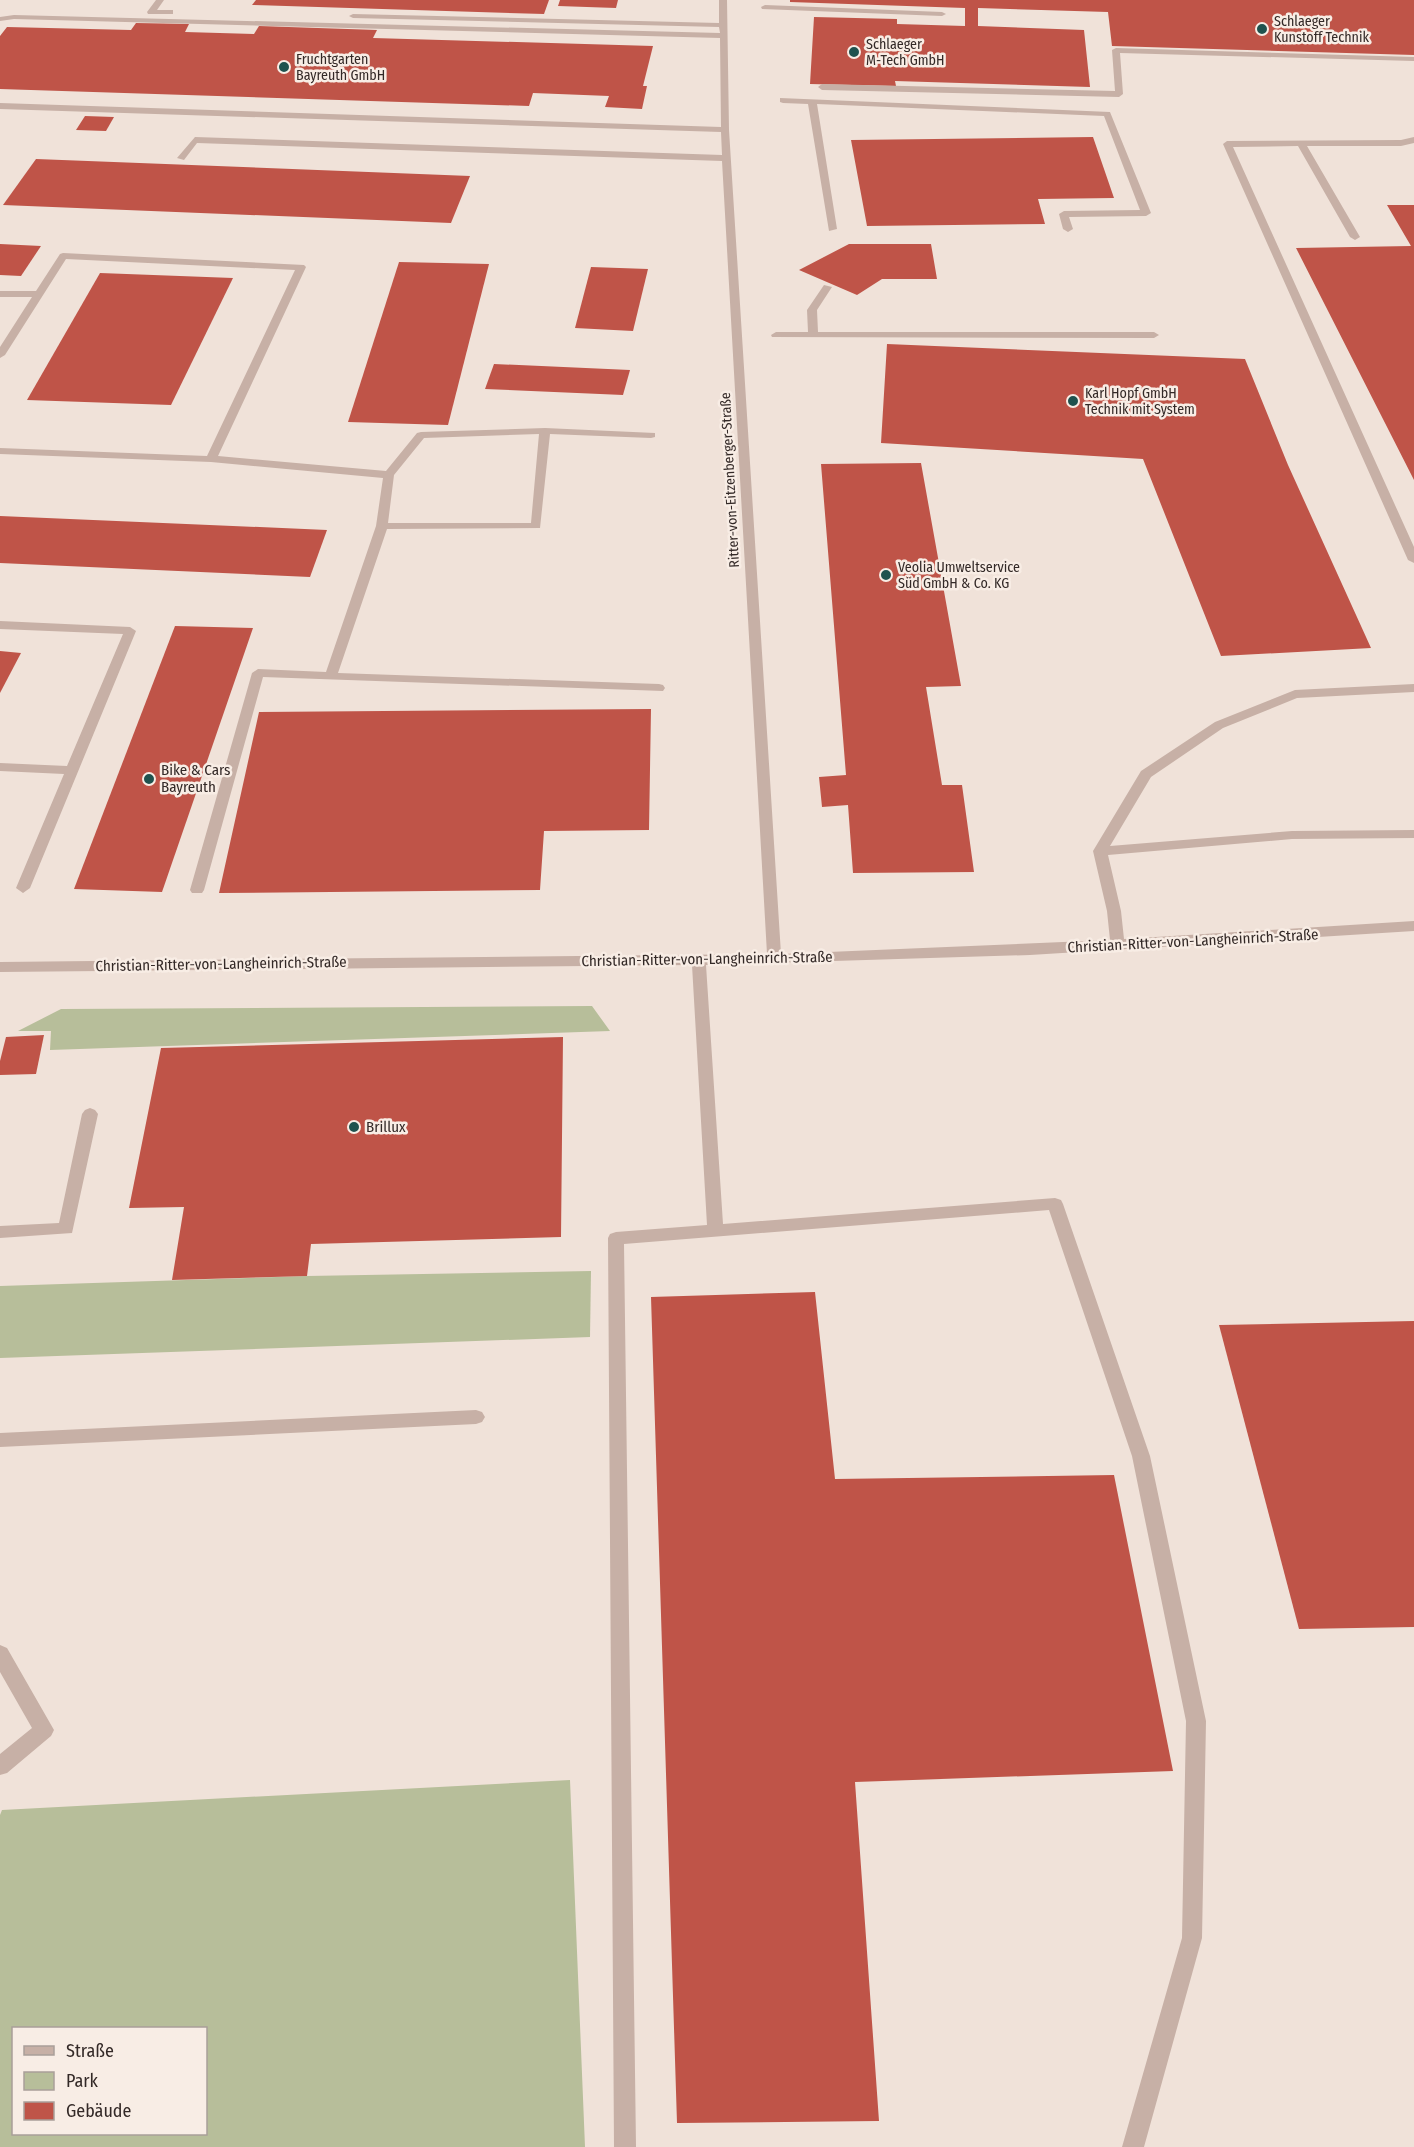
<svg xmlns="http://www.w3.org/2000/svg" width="1414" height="2147" viewBox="0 0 1414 2147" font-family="'Fira Sans Condensed',sans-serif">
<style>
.green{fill:#b7be9a;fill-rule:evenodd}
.building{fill:#bf5448}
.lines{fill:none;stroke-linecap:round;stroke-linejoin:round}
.minor{fill:#c7b0a6;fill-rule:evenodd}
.poi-dot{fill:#1f524e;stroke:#f8ede5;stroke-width:2}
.labels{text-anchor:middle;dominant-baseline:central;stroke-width:5;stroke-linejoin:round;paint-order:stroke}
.far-poi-label{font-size:14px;fill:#332927;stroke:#f8ede5;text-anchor:start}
.far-street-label{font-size:14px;fill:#332927;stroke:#f8ede5}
.poi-label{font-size:15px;fill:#332927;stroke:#f8ede5;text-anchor:start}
.street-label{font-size:15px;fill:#332927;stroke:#f8ede5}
</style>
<rect width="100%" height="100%" fill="#f0e2d9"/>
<g class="green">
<path d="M 592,1006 L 610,1031 L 50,1050 L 51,1031 L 18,1031 L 61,1009 Z"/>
<path d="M 591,1271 L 590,1337 L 0,1358 L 0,1286 L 307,1276 Z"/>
<path d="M 570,1780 L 585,2147 L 0,2147 L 0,1815 L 2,1810 ZM 14,2028 L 206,2028 L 206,2134 L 14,2134 Z"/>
</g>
<g class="building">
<path d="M 256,0 L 549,0 L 544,14 L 252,5 Z"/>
<path d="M 560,0 L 618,0 L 616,8 L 558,6 Z"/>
<path d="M 790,0 L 1414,0 L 1414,55 L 1112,46 L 1108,12 L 978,8 L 978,26 L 1084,30 L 1090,87 L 895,81 L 896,86 L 810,84 L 814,17 L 897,19 L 897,24 L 965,26 L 965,8 L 790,2 Z"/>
<path d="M 136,23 L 189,24 L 185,32 L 254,34 L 259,26 L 377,30 L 373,38 L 653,46 L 643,86 L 647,86 L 642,109 L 605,107 L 609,96 L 533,93 L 529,106 L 0,89 L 0,36 L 7,27 L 131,30 Z"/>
<path d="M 85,116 L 114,117 L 106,131 L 76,130 Z"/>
<path d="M 1093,137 L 1114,198 L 1038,199 L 1045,224 L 867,226 L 851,140 Z"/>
<path d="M 36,159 L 470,176 L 451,223 L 3,205 Z"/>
<path d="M 1387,205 L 1414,205 L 1414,480 L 1296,248 L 1411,246 Z"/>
<path d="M 0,244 L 41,246 L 21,276 L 0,275 Z"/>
<path d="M 849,244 L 931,244 L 937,279 L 882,279 L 857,295 L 799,270 Z"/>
<path d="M 399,262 L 489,264 L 448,425 L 348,422 Z"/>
<path d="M 591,267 L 648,269 L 633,331 L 575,328 Z"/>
<path d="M 100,273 L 233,278 L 171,405 L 27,400 Z"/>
<path d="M 887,344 L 1245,359 L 1288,465 L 1371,648 L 1221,656 L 1143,459 L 881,443 Z"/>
<path d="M 494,364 L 630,370 L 623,395 L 485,389 Z"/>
<path d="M 921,463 L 961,686 L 926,687 L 942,785 L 962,785 L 974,872 L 853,873 L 848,805 L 822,807 L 819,777 L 846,775 L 821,464 Z"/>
<path d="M 0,516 L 327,530 L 310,577 L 0,563 Z"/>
<path d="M 175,626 L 253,628 L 162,892 L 74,889 Z"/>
<path d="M 0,651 L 21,653 L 0,693 Z"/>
<path d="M 651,709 L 649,830 L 544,831 L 540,890 L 219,893 L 259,712 Z"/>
<path d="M 44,1035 L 36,1074 L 0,1075 L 0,1061 L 6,1037 Z"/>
<path d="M 563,1037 L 561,1237 L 311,1244 L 307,1276 L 172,1280 L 184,1207 L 129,1208 L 161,1048 Z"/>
<path d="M 815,1292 L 835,1479 L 1114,1475 L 1173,1771 L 855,1782 L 879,2121 L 677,2123 L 651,1297 Z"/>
<path d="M 1414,1321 L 1414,1627 L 1299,1629 L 1219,1325 Z"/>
</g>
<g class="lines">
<g class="minor">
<path d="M 156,0 L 164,0 L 157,10 L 173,10 L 173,14 L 148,14 L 147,12 Z"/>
<path d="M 719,0 L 727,0 L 729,130 L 781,954 L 1110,940 L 1107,911 L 1093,851 L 1141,771 L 1215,722 L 1295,690 L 1414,684 L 1414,692 L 1297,698 L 1223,728 L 1151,777 L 1110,846 L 1292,831 L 1414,830 L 1414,838 L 1292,839 L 1108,855 L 1121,911 L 1124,939 L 1414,921 L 1414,931 L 1030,955 L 706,965 L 723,1224 L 1055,1198 L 1061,1200 L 1063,1204 L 1150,1456 L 1206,1721 L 1202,1938 L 1144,2147 L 1122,2147 L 1182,1938 L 1186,1721 L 1132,1456 L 1049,1210 L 624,1244 L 636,2147 L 614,2147 L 608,1238 L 610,1234 L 616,1232 L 707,1225 L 692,965 L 0,972 L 0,962 L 767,954 L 722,161 L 197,143 L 184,160 L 177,158 L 195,137 L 722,155 L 721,132 L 0,109 L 0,103 L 721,127 L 720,38 L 14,19 L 0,21 L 0,17 L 14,15 L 720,33 L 719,27 L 353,18 L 349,16 L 353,14 L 719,23 Z"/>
<path d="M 765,5 L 942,12 L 946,14 L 942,16 L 762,9 L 761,7 Z"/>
<path d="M 1116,48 L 1414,57 L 1414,61 L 1120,53 L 1123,94 L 1119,97 L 822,90 L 818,87 L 822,84 L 1115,91 L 1112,50 Z"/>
<path d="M 780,98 L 1110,112 L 1151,213 L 1146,216 L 1069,217 L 1073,229 L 1068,232 L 1063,229 L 1059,214 L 1064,211 L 1140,210 L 1104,116 L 817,104 L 837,229 L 829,231 L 808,104 L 783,103 L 780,102 Z"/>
<path d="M 1414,137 L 1414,143 L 1401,146 L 1307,146 L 1360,237 L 1355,240 L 1350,237 L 1298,146 L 1233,147 L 1414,547 L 1414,563 L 1408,560 L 1223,144 L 1227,141 L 1401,140 Z"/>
<path d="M 63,253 L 304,265 L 306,267 L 218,456 L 386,471 L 417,433 L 421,432 L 545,428 L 655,433 L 655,437 L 651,438 L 550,434 L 540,528 L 387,529 L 338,673 L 659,684 L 663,685 L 665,688 L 663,691 L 263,677 L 204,890 L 202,893 L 192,893 L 190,890 L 252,673 L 258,669 L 326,672 L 376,526 L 383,478 L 211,462 L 0,454 L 0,448 L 207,456 L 295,270 L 66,259 L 5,355 L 0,358 L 0,347 L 32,297 L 0,297 L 0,291 L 36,291 L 60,254 ZM 539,434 L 531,523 L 388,523 L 394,475 L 424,438 Z"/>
<path d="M 824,285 L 832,287 L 817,310 L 818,332 L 1154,332 L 1159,335 L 1154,338 L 772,337 L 771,335 L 776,332 L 808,332 L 807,310 Z"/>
<path d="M 0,621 L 130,627 L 136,631 L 30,888 L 23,893 L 16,888 L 64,774 L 0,771 L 0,763 L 67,766 L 123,634 L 0,629 Z"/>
<path d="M 90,1108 L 95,1110 L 98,1114 L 72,1233 L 0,1238 L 0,1226 L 59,1223 L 82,1114 L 85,1110 Z"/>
<path d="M 476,1410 L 482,1412 L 485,1417 L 482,1422 L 476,1424 L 0,1447 L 0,1433 Z"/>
<path d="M 0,1645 L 7,1648 L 54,1730 L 51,1736 L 7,1773 L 0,1775 L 0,1754 L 32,1728 L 0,1672 Z"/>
</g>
</g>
<g class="poi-dot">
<circle cx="1262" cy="29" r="6"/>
<circle cx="854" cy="52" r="6"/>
<circle cx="284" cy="67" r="6"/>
<circle cx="1073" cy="401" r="6"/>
<circle cx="886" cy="575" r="6"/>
<circle cx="149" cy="779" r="6"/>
<circle cx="354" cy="1127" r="6"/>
</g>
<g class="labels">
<g class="far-poi-label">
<text x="1274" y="21">Schlaeger<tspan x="1274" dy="16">Kunstoff Technik</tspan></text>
<text x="866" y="44">Schlaeger<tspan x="866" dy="16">M-Tech GmbH</tspan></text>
<text x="296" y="59">Fruchtgarten<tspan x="296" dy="16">Bayreuth GmbH</tspan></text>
<text x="1085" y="393">Karl Hopf GmbH<tspan x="1085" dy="16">Technik mit System</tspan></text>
<text x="898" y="567">Veolia Umweltservice<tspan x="898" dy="16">Süd GmbH &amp; Co. KG</tspan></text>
</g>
<g class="far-street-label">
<text transform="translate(730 480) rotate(-93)">Ritter-von-Eitzenberger-Straße</text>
</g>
<g class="poi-label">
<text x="161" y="770">Bike &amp; Cars<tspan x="161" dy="17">Bayreuth</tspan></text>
<text x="366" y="1127">Brillux</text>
</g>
<g class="street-label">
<text transform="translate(1193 941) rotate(-3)">Christian-Ritter-von-Langheinrich-Straße</text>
<text transform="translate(707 959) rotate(-1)">Christian-Ritter-von-Langheinrich-Straße</text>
<text transform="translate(221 964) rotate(-1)">Christian-Ritter-von-Langheinrich-Straße</text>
</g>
</g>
<rect x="12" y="2027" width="195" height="108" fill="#f8ede5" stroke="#a99f99" stroke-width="1.5"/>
<rect x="24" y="2046" width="30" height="9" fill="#c7b0a6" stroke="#a99f99" stroke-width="1.5"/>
<text x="66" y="2057" font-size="18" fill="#332927">Straße</text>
<rect x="24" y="2072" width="30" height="18" fill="#b7be9a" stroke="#a99f99" stroke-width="1.5"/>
<text x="66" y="2087" font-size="18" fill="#332927">Park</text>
<rect x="24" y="2102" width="30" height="18" fill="#bf5448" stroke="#a99f99" stroke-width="1.5"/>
<text x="66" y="2117" font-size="18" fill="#332927">Gebäude</text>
</svg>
